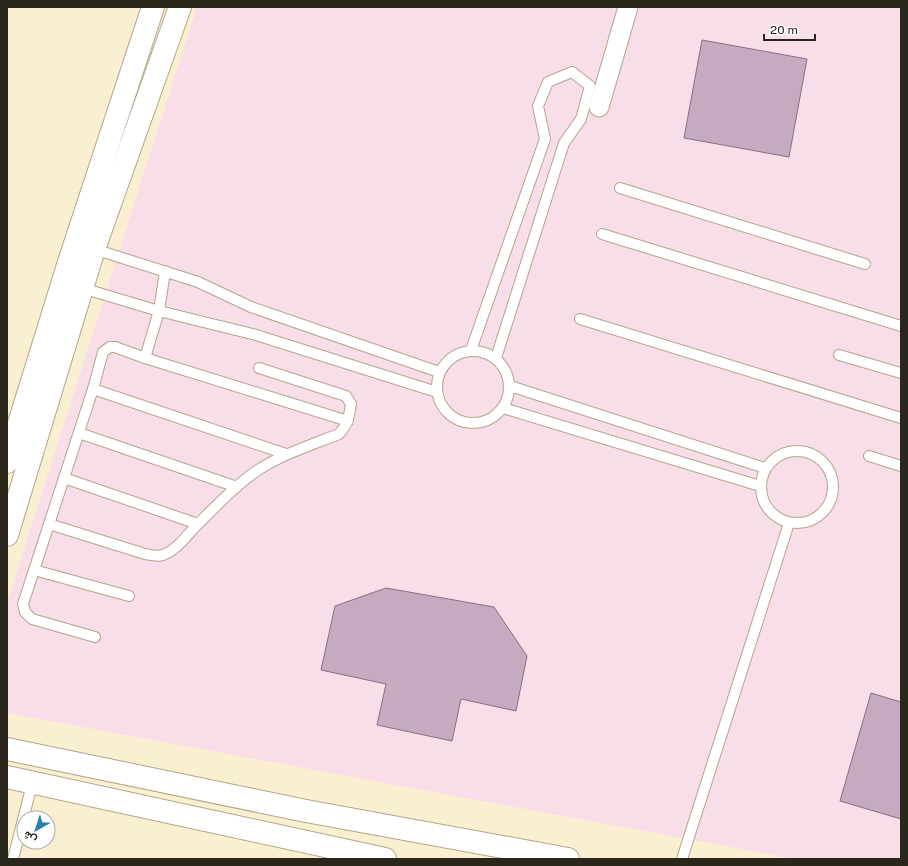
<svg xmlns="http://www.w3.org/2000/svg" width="908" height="866" viewBox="0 0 908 866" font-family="'Public Sans',Vazirmatn,sans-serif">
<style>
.education{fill:#f7dee9}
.building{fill:#c4abbf;stroke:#887083}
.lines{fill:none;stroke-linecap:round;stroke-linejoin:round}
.lane-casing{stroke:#b2a68b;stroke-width:12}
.street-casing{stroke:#b2a68b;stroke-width:21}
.secondary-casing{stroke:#b2a68b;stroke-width:24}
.lane{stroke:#fff;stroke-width:10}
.street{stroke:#fff;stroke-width:19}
.secondary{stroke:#fff;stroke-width:22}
</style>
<rect width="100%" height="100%" fill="#fbefd2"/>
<path class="education" d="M 197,7 L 901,7 L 901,859 L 795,859 L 7,713 L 7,603 Z"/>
<g class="building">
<path d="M 702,40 L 807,59 L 789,157 L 684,138 Z"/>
<path d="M 386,588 L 494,607 L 527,656 L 516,711 L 461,699 L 452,741 L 377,725 L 386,684 L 321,670 L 335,606 Z"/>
<path d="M 871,693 L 901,702 L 901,819 L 840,801 Z"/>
</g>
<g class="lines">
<g class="lane-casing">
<g id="lane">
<path d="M 620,188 L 865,264"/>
<path d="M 602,234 L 901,326"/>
<path d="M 94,249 L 198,282 L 251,307 L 439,372"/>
<path d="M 82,288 L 159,311 L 256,335 L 437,392"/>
<path d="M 580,319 L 901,418"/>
<path d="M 471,350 L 545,139 L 538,106 L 548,82 L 572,72 L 590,86 L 581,119 L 564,143 L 496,358"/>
<circle cx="473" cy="387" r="36"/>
<path d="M 839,355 L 901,373"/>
<path d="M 145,358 L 348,421"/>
<path d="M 510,386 L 765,468"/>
<path d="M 93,389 L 286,454"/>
<path d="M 503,408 L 760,486"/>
<path d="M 79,433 L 237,487"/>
<circle cx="797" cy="487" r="36"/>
<path d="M 869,456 L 901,466"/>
<path d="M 64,478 L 198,524"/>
<path d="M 49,524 L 145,554 C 151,555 157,557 163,555 C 177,550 187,535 197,525 C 216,506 236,485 258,470 C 283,454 311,445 339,434 C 348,424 349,417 351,404 L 346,396 L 259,368"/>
<path d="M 34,570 L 129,596"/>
<path d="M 95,637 L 32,619 L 25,612 L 23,604 L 93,389 L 103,352 L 110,347 L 115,347 L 145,358 L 159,311 L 165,271"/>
<path d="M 13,859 L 32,784"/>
<path d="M 682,859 L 789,523"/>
</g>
</g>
<g class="street-casing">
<path id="street" d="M 599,107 L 628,7"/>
</g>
<g class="secondary-casing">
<g id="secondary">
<path d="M 7,462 L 69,262 L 153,7"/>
<path d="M 7,535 L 94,249 L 180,7"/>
<path d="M 7,749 L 306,811 L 568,859"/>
<path d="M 7,777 L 385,859"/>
</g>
</g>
<use href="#lane" class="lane"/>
<use href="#street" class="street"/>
<use href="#secondary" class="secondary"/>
</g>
<rect width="908" height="866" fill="none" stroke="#2a261b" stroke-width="16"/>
<g transform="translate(36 830) rotate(219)"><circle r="19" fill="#ffffff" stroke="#aaa8a4"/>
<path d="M0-3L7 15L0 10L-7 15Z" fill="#2581ae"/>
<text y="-6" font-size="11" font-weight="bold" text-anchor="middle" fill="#2a261b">ش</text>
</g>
<path d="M764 34v6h51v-6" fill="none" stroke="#2a261b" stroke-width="2"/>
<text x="770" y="34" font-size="12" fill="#2a261b" stroke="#ffffff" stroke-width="3" paint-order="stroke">20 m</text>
</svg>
